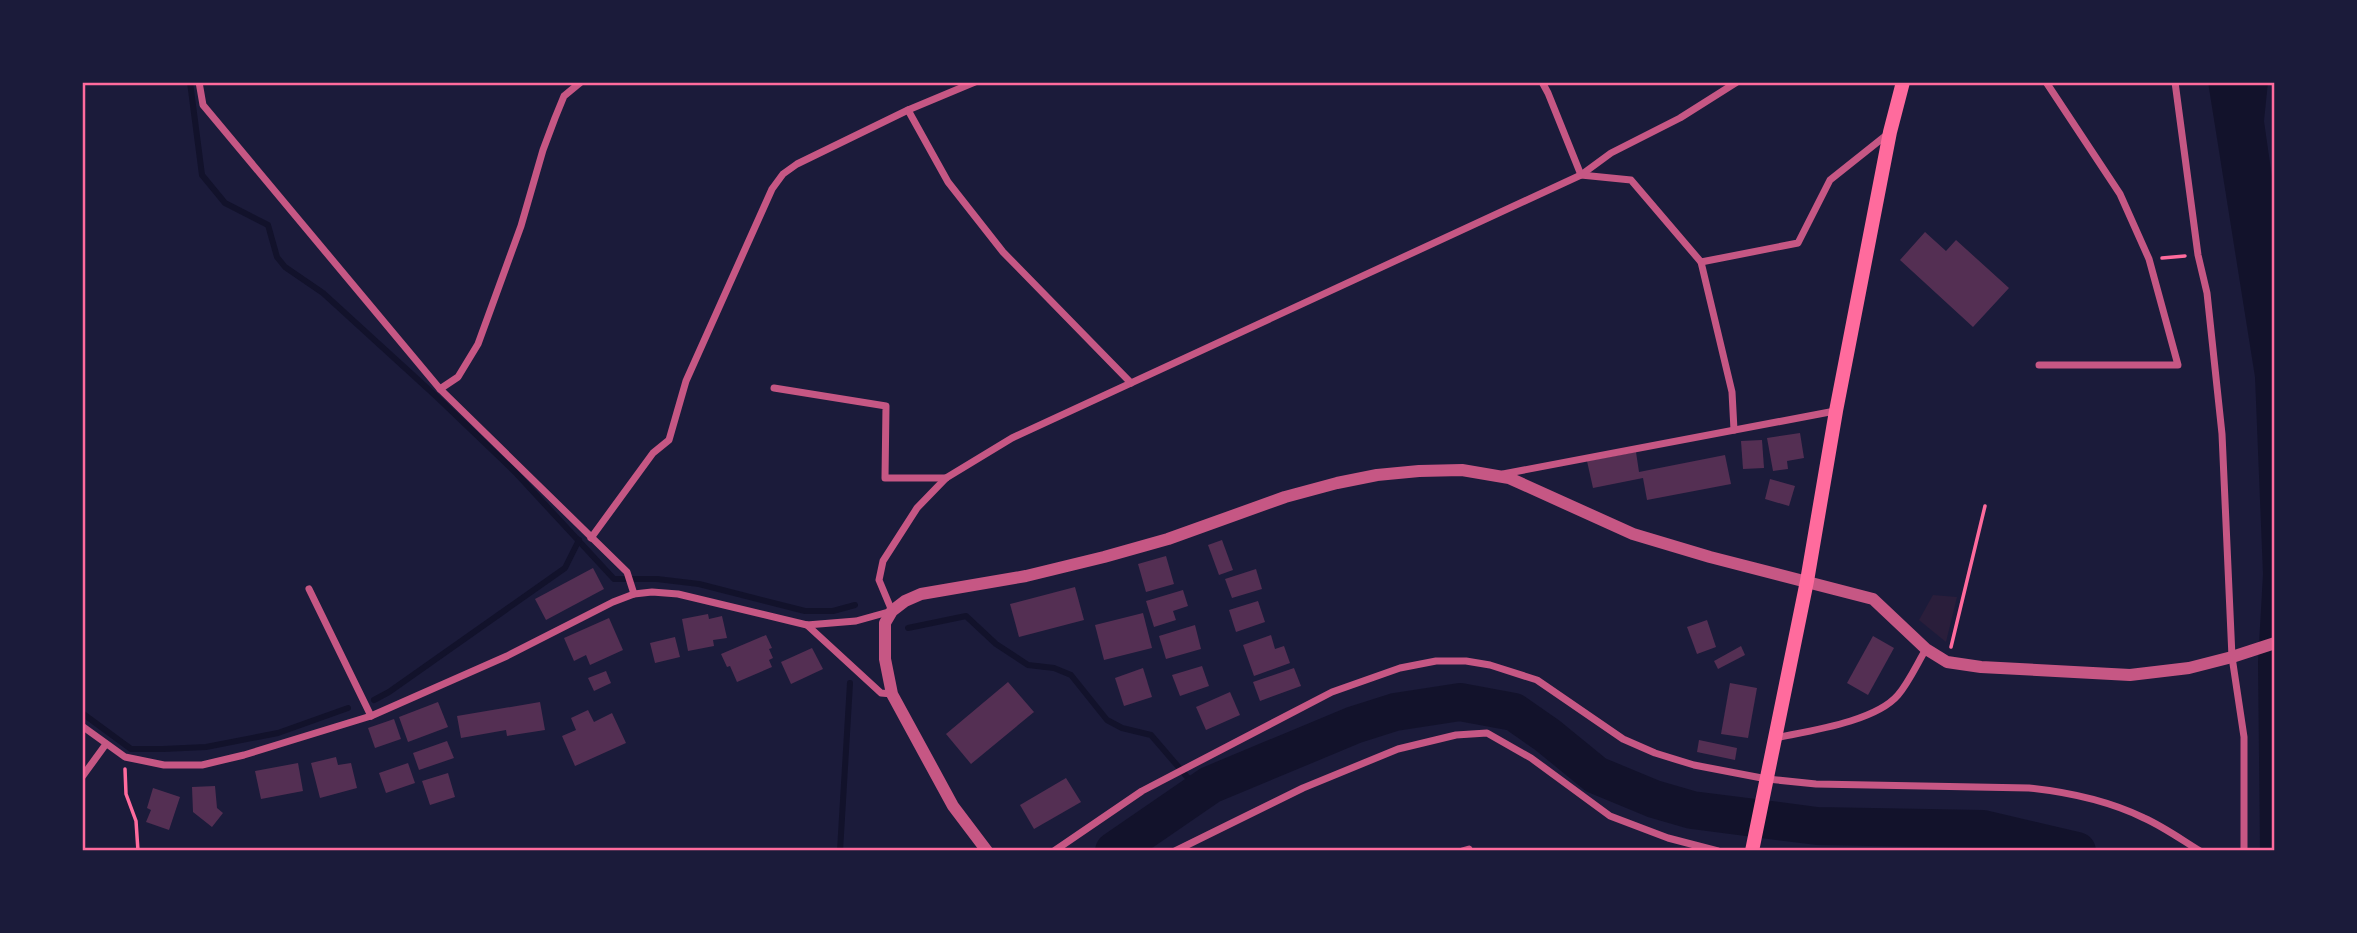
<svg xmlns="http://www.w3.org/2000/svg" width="2357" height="933" viewBox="0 0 2357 933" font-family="'Asap Condensed',sans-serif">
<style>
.green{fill:#2a1e3b}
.water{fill:#12122b}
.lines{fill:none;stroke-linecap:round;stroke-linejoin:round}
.stream{stroke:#12122b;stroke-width:6}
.river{stroke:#12122b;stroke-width:38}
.building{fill:#542f53}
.path{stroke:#ff6b9d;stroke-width:3.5}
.minor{stroke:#c65784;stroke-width:7}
.tertiary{stroke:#c65784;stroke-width:12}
.secondary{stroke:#ff6b9d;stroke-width:14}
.neatline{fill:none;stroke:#ff6b9d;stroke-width:2.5}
</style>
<rect width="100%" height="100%" fill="#1b1b3a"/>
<path class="green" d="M 1933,595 L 1957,597 L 1946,642 L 1919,620 Z"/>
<path class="water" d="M 2208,82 L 2268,82 L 2264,121 L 2275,198 L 2275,851 L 2260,851 L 2258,662 L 2263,574 L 2255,377 Z"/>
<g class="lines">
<g class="stream">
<path d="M 190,82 L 202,175 L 225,203 L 268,225 L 277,257 L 285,267 L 323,293 L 438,398 L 515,472 L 614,579 L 657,579 L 699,584 L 805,611 L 833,611 L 855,605"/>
<path d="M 908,628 L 966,616 L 996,644 L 1028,665 L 1054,668 L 1071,675 L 1107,720 L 1122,728 L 1151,735 L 1200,792"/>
<path d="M 374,700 L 389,692 L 565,568 L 579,540"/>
<path d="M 82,713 L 131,749 L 163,749 L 206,747 L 278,733 L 348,708"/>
<path d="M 840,851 L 850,683"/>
</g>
<path class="river" d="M 1114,851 L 1210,785 L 1354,725 L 1395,712 L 1460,702 L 1514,712 L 1547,735 L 1596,775 L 1654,799 L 1692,810 L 1817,826 L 1983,829 L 2077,851"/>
</g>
<g class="building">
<path d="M 1925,232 L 1946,251 L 1956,240 L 2009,288 L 1973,327 L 1900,260 Z"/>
<path d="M 1800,433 L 1804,458 L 1787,461 L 1788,469 L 1773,471 L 1767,438 Z"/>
<path d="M 1762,440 L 1764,468 L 1743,469 L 1741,441 Z"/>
<path d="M 1636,452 L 1639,472 L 1725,455 L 1731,484 L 1647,500 L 1643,478 L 1593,488 L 1587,461 Z"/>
<path d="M 1770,479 L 1795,486 L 1789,506 L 1765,499 Z"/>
<path d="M 1222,540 L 1233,570 L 1219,575 L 1208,545 Z"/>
<path d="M 1166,556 L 1174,584 L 1146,592 L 1138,564 Z"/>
<path d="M 593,568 L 604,589 L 546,620 L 535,599 Z"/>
<path d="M 1256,569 L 1262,589 L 1232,598 L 1225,579 Z"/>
<path d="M 1075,587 L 1084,620 L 1019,637 L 1010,604 Z"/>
<path d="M 1183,590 L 1188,606 L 1173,611 L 1176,620 L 1154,627 L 1146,601 Z"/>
<path d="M 1258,601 L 1265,622 L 1236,632 L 1229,610 Z"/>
<path d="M 1143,613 L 1152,648 L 1104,660 L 1095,625 Z"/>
<path d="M 708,614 L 709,619 L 722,616 L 727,638 L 713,640 L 714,646 L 688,651 L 682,619 Z"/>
<path d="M 609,618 L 623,650 L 590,665 L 586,655 L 574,661 L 564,638 Z"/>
<path d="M 1707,620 L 1716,647 L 1697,654 L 1687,627 Z"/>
<path d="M 1195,625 L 1201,649 L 1166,659 L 1159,636 Z"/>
<path d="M 766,635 L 772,648 L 769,649 L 773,658 L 769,660 L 772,667 L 737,682 L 730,666 L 727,667 L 721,654 Z"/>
<path d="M 1271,635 L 1275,649 L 1284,646 L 1290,663 L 1254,676 L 1243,645 Z"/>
<path d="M 1873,636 L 1894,648 L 1868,695 L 1847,683 Z"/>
<path d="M 675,637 L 680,657 L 655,663 L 650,643 Z"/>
<path d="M 1741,646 L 1745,655 L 1718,669 L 1714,661 Z"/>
<path d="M 812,648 L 823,669 L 791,684 L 781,662 Z"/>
<path d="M 1202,666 L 1209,686 L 1180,696 L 1172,675 Z"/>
<path d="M 1143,668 L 1152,697 L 1124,706 L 1115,678 Z"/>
<path d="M 1294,668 L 1301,686 L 1260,701 L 1253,682 Z"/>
<path d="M 606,671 L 611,683 L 594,691 L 588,678 Z"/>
<path d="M 1008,682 L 1034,712 L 971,764 L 946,734 Z"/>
<path d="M 1730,683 L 1757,688 L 1748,738 L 1721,734 Z"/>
<path d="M 1230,692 L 1240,715 L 1206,730 L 1196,707 Z"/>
<path d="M 438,702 L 448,727 L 408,742 L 399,717 Z"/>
<path d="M 540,702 L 545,730 L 507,736 L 506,730 L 461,738 L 457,716 Z"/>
<path d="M 588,710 L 594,722 L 612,713 L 626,743 L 575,766 L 562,736 L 576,730 L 571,718 Z"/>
<path d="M 394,719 L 401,739 L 375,748 L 368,728 Z"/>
<path d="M 1699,740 L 1737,748 L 1735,760 L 1697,752 Z"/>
<path d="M 447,741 L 454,758 L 419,770 L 413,753 Z"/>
<path d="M 336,757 L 338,765 L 351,763 L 357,788 L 320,798 L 311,763 Z"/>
<path d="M 298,763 L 303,791 L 261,799 L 255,771 Z"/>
<path d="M 408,763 L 415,783 L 386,793 L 379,773 Z"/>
<path d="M 448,773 L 455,797 L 430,805 L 422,781 Z"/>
<path d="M 1066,778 L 1081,802 L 1034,829 L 1020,805 Z"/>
<path d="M 215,786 L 217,808 L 223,813 L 212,827 L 193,812 L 192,787 Z"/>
<path d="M 153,788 L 180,797 L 169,830 L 146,822 L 151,810 L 147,808 Z"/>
</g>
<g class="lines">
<g class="path">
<path d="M 2162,258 L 2185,256"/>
<path d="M 1951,647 L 1985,506"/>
<path d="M 125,769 L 126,794 L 136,821 L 138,851"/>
</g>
<g class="minor">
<path d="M 199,82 L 203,105 L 440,389 L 627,572 L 634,594"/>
<path d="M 1542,82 L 1548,93 L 1581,175 L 1631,180 L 1701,262 L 1732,392 L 1734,430"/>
<path d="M 2175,82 L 2198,255 L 2207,293 L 2222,434 L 2232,657 L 2244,737 L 2244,851"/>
<path d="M 908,110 L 948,182 L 1003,252 L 1131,383"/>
<path d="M 1701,262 L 1798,243 L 1830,180 L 1889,133"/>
<path d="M 2039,365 L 2178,365 L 2149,259 L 2120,194 L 2046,82"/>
<path d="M 774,388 L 886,406 L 885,478 L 946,478"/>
<path d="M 440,389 L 458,377 L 478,344 L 521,226 L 543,150 L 555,118 L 564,96 L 581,82"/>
<path d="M 1503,474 L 1835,411"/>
<path d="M 591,538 L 653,453 L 669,440 L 686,381 L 772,189 L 783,174 L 797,164 L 908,110 L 975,82"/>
<path d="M 309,589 L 371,716"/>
<path d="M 807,625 L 881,693 L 892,694"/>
<path d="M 82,726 L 125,757 L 164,765 L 202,765 L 244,755 L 371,716 L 507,656 L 613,602 L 634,594 L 652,592 L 678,594 L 807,625 L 856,621 L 892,611 L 879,580 L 883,561 L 917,508 L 946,478 L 1012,438 L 1581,175 L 1611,153 L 1680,118 L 1737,82"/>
<path d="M 1775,738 C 1808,731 1875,722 1898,695 C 1909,682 1917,664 1926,649"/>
<path d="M 82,777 L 106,744"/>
<path d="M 1054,851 L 1142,791 L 1332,692 L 1400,668 L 1436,661 L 1466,661 L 1490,665 L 1537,680 L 1623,739 L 1655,753 L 1694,765 L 1767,779 L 1816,784 L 2029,788 C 2067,792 2109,801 2144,818 C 2164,827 2182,840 2200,851"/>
<path d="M 1175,851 L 1303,788 L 1398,749 L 1456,735 L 1487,733 L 1531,758 L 1610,816 L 1668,838 L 1718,851"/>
<path d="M 1462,851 L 1469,849"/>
</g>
<path class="tertiary" d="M 987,851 L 953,806 L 892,694 L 885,659 L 885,623 L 892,611 L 905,601 L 921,594 L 1026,576 L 1104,557 L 1168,539 L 1285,497 L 1337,483 L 1377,475 L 1419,471 L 1462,470 L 1509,478 L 1633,534 L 1710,557 L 1873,599 L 1926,649 L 1947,662 L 1981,667 L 2130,675 L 2189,668 L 2232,657 L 2275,643"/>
<path class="secondary" d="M 1752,851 L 1807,581 L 1836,411 L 1890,132 L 1903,82"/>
</g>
<rect width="2357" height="933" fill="none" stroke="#1b1b3a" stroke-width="168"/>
<rect x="84" y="84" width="2189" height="765" class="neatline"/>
</svg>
